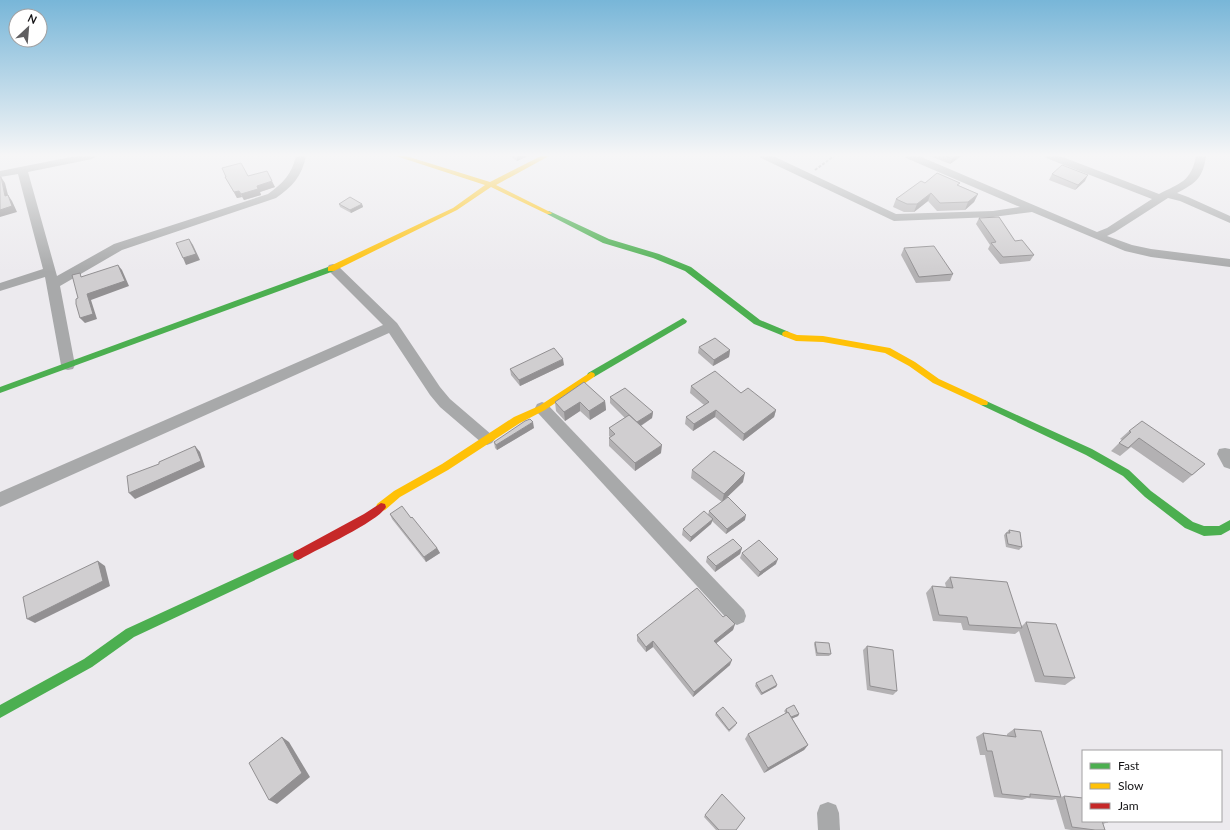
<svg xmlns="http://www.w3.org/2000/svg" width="1230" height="830" viewBox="0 0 1230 830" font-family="Lato,sans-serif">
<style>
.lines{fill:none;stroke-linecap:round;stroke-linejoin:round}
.path{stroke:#a8a8a9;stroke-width:2;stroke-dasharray:3 1.5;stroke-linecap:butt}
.street{fill:#a8a9aa;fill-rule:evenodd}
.fast{fill:#4caf50;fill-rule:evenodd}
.slow{fill:#ffc107;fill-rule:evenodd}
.jam{fill:#c62828;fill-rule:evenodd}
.wall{fill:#b3b1b3}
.shaded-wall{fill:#929092}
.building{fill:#d0ced0;stroke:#929092}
</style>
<rect width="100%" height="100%" fill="#eceaee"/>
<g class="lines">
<path class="path" d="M 815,170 L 834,156"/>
<g class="street">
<path d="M 76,156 L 97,156 L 92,159 L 28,172 L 57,276 L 114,244 L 268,194 C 283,183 292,174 296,156 L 306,156 C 302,176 292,187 276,198 L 122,250 L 60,286 L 75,365 L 73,369 L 68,370 L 63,369 L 61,365 L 45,277 L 0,291 L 0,283 L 43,269 L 18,174 L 0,177 L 0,171 Z"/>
<path d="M 760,156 L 773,156 L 896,214 L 993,211 L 1020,207 L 906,158 L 905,156 L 919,156 L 1097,232 L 1107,228 L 1152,199 L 1046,158 L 1045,156 L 1060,156 L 1159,194 C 1180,183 1191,182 1196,156 L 1206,156 C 1203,178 1196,183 1177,193 L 1188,197 L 1230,216 L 1230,223 L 1180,201 L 1168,198 L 1115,232 L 1107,236 L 1132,245 L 1151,249 L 1230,259 L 1230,267 L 1151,257 L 1125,251 L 1032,212 L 993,217 L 894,221 L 761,158 Z"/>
<path d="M 333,264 L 337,265 L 397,323 L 440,387 L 450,399 L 492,435 L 495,439 L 492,443 L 487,445 L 482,443 L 440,407 L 430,395 L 389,333 L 0,507 L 0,492 L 383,325 L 329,271 L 327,268 L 329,265 Z"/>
<path d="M 542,402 L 547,404 L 744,610 L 746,616 L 744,622 L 737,625 L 730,622 L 537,412 L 535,408 L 537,404 Z"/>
<path d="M 1225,448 L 1230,449 L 1230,469 L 1224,467 L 1217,454 L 1219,449 Z"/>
<path d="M 828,802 L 836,805 L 839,813 L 840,830 L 818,830 L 817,813 L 820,805 Z"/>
</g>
<g class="fast">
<path d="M 549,211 L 609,239 L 659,254 L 691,267 L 760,320 L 789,332 L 790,334 L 786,337 L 754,324 L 685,271 L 653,258 L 603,243 L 547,214 L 547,212 Z"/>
<path d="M 328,267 L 334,267 L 335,269 L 334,271 L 0,393 L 0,387 Z"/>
<path d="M 683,318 L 687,321 L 686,323 L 594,377 L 588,377 L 587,375 L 588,373 Z"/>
<path d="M 984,400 L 1092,449 L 1129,470 L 1151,491 L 1193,522 L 1204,526 L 1219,526 L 1230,520 L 1230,530 L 1221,535 L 1204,536 L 1185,528 L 1145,497 L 1123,476 L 1086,455 L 981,405 L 980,403 Z"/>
<path d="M 298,550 L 302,552 L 303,555 L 302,558 L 134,637 L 92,667 L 0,718 L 0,705 L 84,659 L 126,629 Z"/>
</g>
<g class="slow">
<path d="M 396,156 L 406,156 L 490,182 L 541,156 L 549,156 L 496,185 L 552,213 L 551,214 L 547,214 L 491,187 L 457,210 L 334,271 L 328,271 L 328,267 L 453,208 L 485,185 Z"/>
<path d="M 786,331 L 797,335 L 823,336 L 890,348 L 915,362 L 939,379 L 987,401 L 988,403 L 987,405 L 981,405 L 933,383 L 909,366 L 885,353 L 823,342 L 796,341 L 783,336 L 782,334 L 783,332 Z"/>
<path d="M 591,372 L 594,373 L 595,375 L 594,377 L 545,410 L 520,423 L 448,470 L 400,497 L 385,510 L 381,511 L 377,510 L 376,507 L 377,504 L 394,491 L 442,464 L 514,417 L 539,406 Z"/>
</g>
<path class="jam" d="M 381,503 L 385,504 L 386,507 C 379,521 318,549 302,558 L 298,560 L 294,558 L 293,555 L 294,552 L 364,514 Z"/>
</g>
<g class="wall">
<path d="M 510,156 L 528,156 L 517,161 Z"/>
<path d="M 930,156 L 961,156 L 950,164 Z"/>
<path d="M 1052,174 L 1085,181 L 1075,190 L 1049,180 Z"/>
<path d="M 248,176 L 275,187 L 260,192 L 261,195 L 244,200 L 242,197 L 237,198 L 225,177 Z"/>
<path d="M 925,183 L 960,183 L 958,185 L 978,194 L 974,202 L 965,210 L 937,211 L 928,201 L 914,212 L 904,212 L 893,207 L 896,199 Z"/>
<path d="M 339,204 L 362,204 L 363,207 L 351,213 L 340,207 Z"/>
<path d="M 979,218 L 1015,241 L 1034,255 L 1030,261 L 1000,264 L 988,249 L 990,245 L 976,224 Z"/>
<path d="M 904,248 L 953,274 L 950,281 L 916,283 L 901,255 Z"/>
<path d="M 699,347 L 730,350 L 729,357 L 713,366 L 698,353 Z"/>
<path d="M 564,365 L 520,386 L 511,375 L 510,369 Z"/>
<path d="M 691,386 L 741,393 L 776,410 L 774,417 L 743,441 L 715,417 L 693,431 L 685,424 L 686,417 L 704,405 L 690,393 Z"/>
<path d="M 610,397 L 653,412 L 652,418 L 641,426 L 661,453 L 635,471 L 609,446 L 609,438 L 610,437 L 609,436 L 609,428 L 625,418 L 610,403 Z"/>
<path d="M 605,401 L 606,410 L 590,420 L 580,411 L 565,421 L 556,411 L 555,402 Z"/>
<path d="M 534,428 L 497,450 L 495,448 L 494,442 Z"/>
<path d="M 1129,431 L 1205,464 L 1183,483 L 1131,447 L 1120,456 L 1111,451 L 1122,440 L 1120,439 Z"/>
<path d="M 692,470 L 743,482 L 722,502 L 745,520 L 726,534 L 712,521 L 711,524 L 690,542 L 682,535 L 683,529 L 708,515 L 709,511 L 722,502 L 691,478 Z"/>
<path d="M 390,514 L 411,518 L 437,548 L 440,553 L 426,562 L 392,519 Z"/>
<path d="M 1009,530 L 1022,547 L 1019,550 L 1006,547 L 1004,535 Z"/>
<path d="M 742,548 L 740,554 L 715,572 L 706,562 L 707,557 Z"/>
<path d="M 742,553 L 776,564 L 758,577 L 740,558 Z"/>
<path d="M 950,577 L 1022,626 L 1026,622 L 1075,678 L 1065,685 L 1035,682 L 1019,631 L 1015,634 L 963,630 L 961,623 L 933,621 L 926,593 L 932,586 L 946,587 L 945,583 Z"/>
<path d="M 723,617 L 735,624 L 733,630 L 716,643 L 730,665 L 693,697 L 653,647 L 646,652 L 637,641 L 637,635 Z"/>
<path d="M 815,642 L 831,654 L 829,656 L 816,656 L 814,644 Z"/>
<path d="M 867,646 L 897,691 L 893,695 L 867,690 L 863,650 Z"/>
<path d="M 756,683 L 777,685 L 776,687 L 761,695 L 755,686 Z"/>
<path d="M 786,709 L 799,714 L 798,716 L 792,718 L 808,745 L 804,750 L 764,773 L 745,739 L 748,734 L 786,714 L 784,711 Z"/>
<path d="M 716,713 L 736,725 L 729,732 L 715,715 Z"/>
<path d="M 1014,729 L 1061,797 L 1064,796 L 1108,821 L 1108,822 L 1103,824 L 1105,830 L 1071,830 L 1065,829 L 1056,799 L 1052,800 L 1027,798 L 1022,800 L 994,797 L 985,755 L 980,755 L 976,737 L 983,733 L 1007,736 L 1007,734 Z"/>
<path d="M 705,815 L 736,830 L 716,830 L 704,817 Z"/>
</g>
<g class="shaded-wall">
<path d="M 517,156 L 528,156 L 517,161 Z"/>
<path d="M 956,156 L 961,156 L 950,164 L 952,159 Z"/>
<path d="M 1088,175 L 1085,181 L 1075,190 L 1078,185 Z"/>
<path d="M 1,177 L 5,183 L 8,195 L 12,201 L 17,212 L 0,217 L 0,210 L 5,196 Z"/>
<path d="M 272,181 L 275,187 L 260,192 L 261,195 L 244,200 L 241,194 L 257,186 Z"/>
<path d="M 239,191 L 242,197 L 237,198 L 234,192 Z"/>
<path d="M 931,193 L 928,201 L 914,212 L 917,204 Z"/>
<path d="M 978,194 L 974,202 L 965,210 L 968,202 Z"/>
<path d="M 362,204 L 363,207 L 351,213 L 350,210 Z"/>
<path d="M 189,239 L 193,245 L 200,260 L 186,265 L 183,258 Z"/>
<path d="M 118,265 L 122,270 L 129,286 L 91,300 L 97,319 L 85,323 L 80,318 L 87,294 Z"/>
<path d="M 730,350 L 729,357 L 713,366 L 714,360 Z"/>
<path d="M 563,359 L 564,365 L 520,386 L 519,380 Z"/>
<path d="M 605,401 L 606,410 L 590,420 L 589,411 Z"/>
<path d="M 580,402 L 580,411 L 565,421 L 564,412 Z"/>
<path d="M 716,410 L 715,417 L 693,431 L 694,424 Z"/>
<path d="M 776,410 L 774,417 L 743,441 L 744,434 Z"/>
<path d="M 653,412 L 652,418 L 637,428 L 637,422 Z"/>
<path d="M 533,422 L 534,428 L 497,450 L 496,445 Z"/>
<path d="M 662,445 L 661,453 L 635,471 L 635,463 Z"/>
<path d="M 195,446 L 200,452 L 205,467 L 135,499 L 129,493 Z"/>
<path d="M 745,473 L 743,482 L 722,502 L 724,494 Z"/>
<path d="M 746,515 L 745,520 L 726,534 L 727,529 Z"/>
<path d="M 713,519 L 711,524 L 690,542 L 691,537 Z"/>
<path d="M 437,548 L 440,553 L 426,562 L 424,557 Z"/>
<path d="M 742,548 L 740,554 L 715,572 L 716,566 Z"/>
<path d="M 778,559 L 776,564 L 758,577 L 760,572 Z"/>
<path d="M 98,561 L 105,566 L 110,586 L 35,623 L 27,619 Z"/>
<path d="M 735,624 L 733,630 L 713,646 L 714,641 Z"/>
<path d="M 653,641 L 653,647 L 646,652 L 646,647 Z"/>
<path d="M 732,660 L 730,665 L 693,697 L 694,692 Z"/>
<path d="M 777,685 L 776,687 L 761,695 L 762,693 Z"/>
<path d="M 799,714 L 798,716 L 789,720 L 790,718 Z"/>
<path d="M 282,737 L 289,742 L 310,777 L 277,804 L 269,800 Z"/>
<path d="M 808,745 L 804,750 L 764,773 L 768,768 Z"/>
</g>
<g class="building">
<path d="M 946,156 L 956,156 L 952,159 Z"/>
<path d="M 241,163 L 248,176 L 267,171 L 272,181 L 257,186 L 258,189 L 241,194 L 239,191 L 234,192 L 225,177 L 226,177 L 222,168 Z"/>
<path d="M 1062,165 L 1088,175 L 1078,185 L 1052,174 Z"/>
<path d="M 937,173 L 960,183 L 957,185 L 978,194 L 968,202 L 940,203 L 931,193 L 917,204 L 907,204 L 896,199 L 921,181 L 925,183 Z"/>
<path d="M 0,177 L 1,177 L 5,196 L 8,195 L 12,206 L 0,210 Z"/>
<path d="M 350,197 L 362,204 L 350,210 L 339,204 Z"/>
<path d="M 999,217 L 1015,241 L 1022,240 L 1034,255 L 1003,257 L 991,243 L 996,242 L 979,218 Z"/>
<path d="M 189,239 L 196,254 L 183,258 L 176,243 Z"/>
<path d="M 934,246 L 953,274 L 919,277 L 904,248 Z"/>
<path d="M 118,265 L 125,281 L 87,294 L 93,314 L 80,318 L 76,304 L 76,299 L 78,298 L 72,275 L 80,273 L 81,277 Z"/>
<path d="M 715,338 L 730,350 L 714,360 L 699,347 Z"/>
<path d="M 554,348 L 563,359 L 519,380 L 510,369 Z"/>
<path d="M 715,371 L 741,393 L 748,388 L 776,410 L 744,434 L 716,410 L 694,424 L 686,417 L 709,402 L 691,386 Z"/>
<path d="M 584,382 L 605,401 L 589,411 L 580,402 L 564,412 L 555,402 Z"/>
<path d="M 625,388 L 653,412 L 637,422 L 610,397 Z"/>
<path d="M 629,415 L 662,445 L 635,463 L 609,438 L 615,434 L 609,428 Z"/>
<path d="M 530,419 L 533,422 L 496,445 L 494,442 L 525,421 Z"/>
<path d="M 1142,421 L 1205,464 L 1192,475 L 1139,438 L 1128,448 L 1119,443 L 1131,432 L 1129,431 Z"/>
<path d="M 195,446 L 201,461 L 129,493 L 127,476 L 159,464 L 159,462 Z"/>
<path d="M 714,451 L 745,473 L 724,494 L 692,470 Z"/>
<path d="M 728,497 L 746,515 L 727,529 L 709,511 Z"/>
<path d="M 402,506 L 411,518 L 412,517 L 437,548 L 424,557 L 390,514 Z"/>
<path d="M 704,511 L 713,519 L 691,537 L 683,529 Z"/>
<path d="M 1009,530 L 1020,532 L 1022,547 L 1008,544 L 1006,533 L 1010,533 Z"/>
<path d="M 733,539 L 742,548 L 716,566 L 707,557 Z"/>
<path d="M 759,540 L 778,559 L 760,572 L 742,553 Z"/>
<path d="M 98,561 L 103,581 L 27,619 L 23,597 Z"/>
<path d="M 950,577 L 1007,582 L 1022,628 L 969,625 L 967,617 L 939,615 L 932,586 L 953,588 Z"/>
<path d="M 697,588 L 723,617 L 726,615 L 735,624 L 714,641 L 732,660 L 694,692 L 653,641 L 646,647 L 637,635 Z"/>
<path d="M 1026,622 L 1056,624 L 1075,678 L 1044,676 Z"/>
<path d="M 815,642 L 829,643 L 831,654 L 817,653 Z"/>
<path d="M 867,646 L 893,650 L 897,691 L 870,686 Z"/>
<path d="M 772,675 L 777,685 L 762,693 L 756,683 Z"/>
<path d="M 794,705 L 799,714 L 791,717 L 788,712 L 787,713 L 786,709 Z"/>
<path d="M 723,707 L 737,723 L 729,730 L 716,713 Z"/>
<path d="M 788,712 L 808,745 L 768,768 L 748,734 Z"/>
<path d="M 1014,729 L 1041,731 L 1061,797 L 1030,794 L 1030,797 L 1002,794 L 992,751 L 987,751 L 983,733 L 1016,737 Z"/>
<path d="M 282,737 L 302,773 L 269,800 L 249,763 Z"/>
<path d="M 722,794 L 745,818 L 736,830 L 719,830 L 705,815 Z"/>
<path d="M 1064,796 L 1083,798 L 1083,821 L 1108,821 L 1108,822 L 1102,821 L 1105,830 L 1095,830 L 1072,827 Z"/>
</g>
<linearGradient id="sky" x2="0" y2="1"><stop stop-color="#78b6d8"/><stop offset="0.57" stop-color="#f6f6f7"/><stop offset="1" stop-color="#f6f6f7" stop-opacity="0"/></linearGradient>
<rect width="1230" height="272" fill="url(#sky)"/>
<rect x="1082" y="750" width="140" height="72" fill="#ffffff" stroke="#a1a0a1"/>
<rect x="1090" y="763" width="20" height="6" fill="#4caf50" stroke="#a1a0a1"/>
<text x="1118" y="770" font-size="12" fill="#131214">Fast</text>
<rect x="1090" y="783" width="20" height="6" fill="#ffc107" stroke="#a1a0a1"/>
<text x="1118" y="790" font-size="12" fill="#131214">Slow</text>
<rect x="1090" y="803" width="20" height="6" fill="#c62828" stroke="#a1a0a1"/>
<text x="1118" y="810" font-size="12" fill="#131214">Jam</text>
<g transform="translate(28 28) rotate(26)"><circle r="19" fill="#ffffff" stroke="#a1a0a1"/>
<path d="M0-3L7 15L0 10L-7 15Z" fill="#5f5e60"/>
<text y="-6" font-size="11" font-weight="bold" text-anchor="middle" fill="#131214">N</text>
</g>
</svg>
